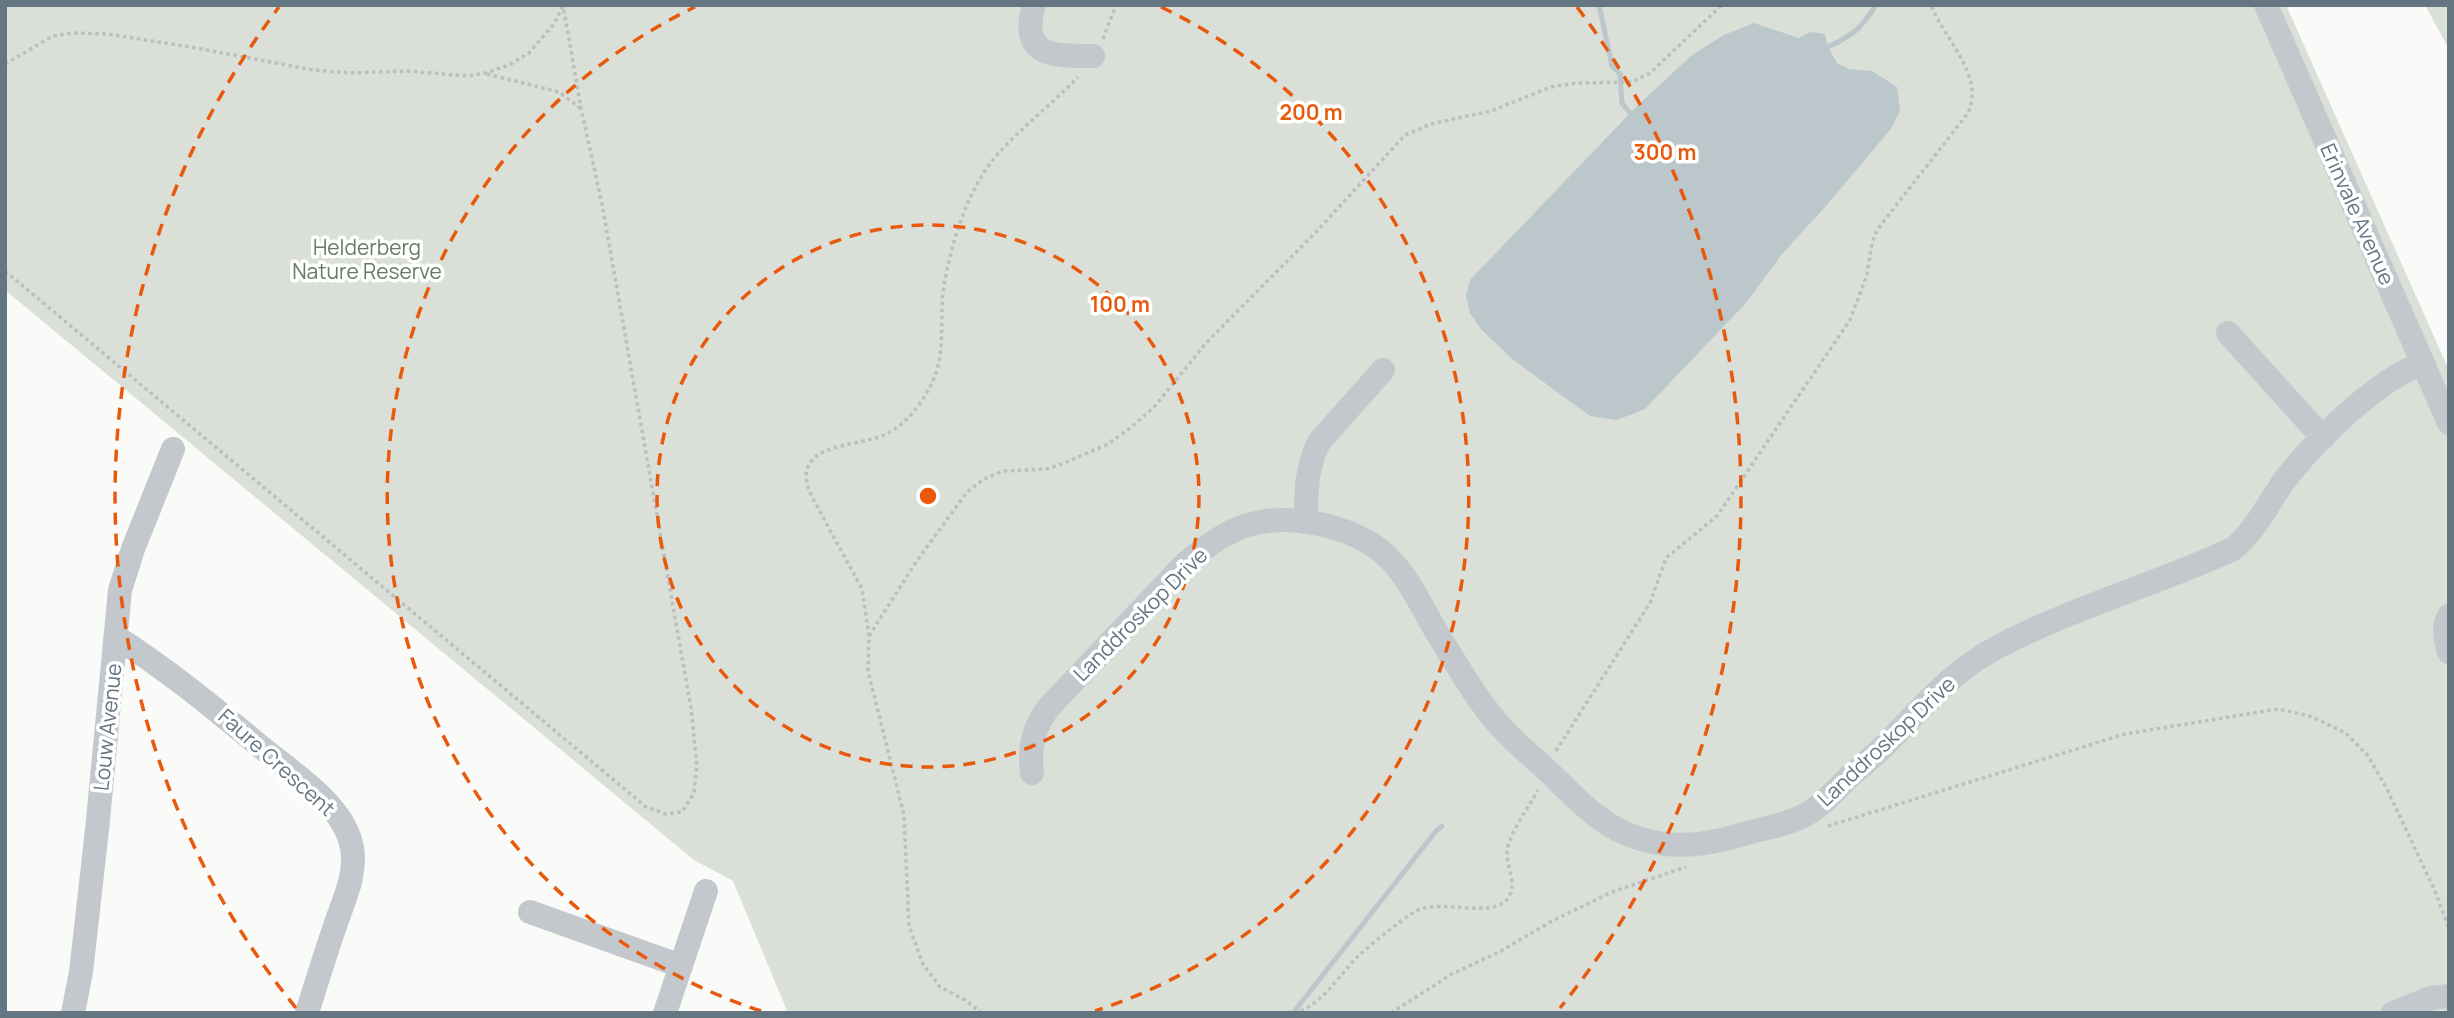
<svg xmlns="http://www.w3.org/2000/svg" width="2454" height="1018" viewBox="0 0 2454 1018" font-family="Manrope,sans-serif">
<style>
.green{fill:#dadfd7}
.water{fill:#bbc7cb}
.lines{fill:none;stroke-linecap:round;stroke-linejoin:round}
.stream{stroke:#bbc7cb;stroke-width:5}
.path{stroke:#bbbfc2;stroke-width:3.5;stroke-dasharray:3.5 3.5;stroke-linecap:butt}
.minor{stroke:#c3c8cc;stroke-width:24}
.ring{fill:none;stroke:#e8590c;stroke-width:3.5;stroke-dasharray:12 9}
.labels{text-anchor:middle;dominant-baseline:central;stroke-width:7;stroke-linejoin:round;paint-order:stroke}
.street-label{font-size:21px;fill:#657683;stroke:#fff}
.park-label{font-size:21px;fill:#687a64;stroke:#fff}
.centre{fill:#e8590c;stroke:#fff;stroke-width:3.5}
.ring-label{font-size:21px;text-anchor:middle;font-weight:bold;fill:#e8590c;stroke:#fff;stroke-width:7;stroke-linejoin:round;paint-order:stroke}
</style>
<rect width="100%" height="100%" fill="#fafaf8"/>
<g class="green">
<path d="M 5,5 L 2286,5 L 2449,370 L 2449,1013 L 788,1013 L 733,881 L 694,860 L 5,290 Z"/>
<path d="M 2425,5 L 2449,5 L 2449,49 Z"/>
</g>
<path class="water" d="M 1754,23 L 1799,38 L 1810,32 L 1825,34 L 1828,47 L 1837,63 L 1849,69 L 1872,71 L 1897,87 L 1900,111 L 1890,130 L 1825,207 L 1782,254 L 1746,303 L 1645,409 L 1617,420 L 1590,416 L 1512,359 L 1481,329 L 1470,313 L 1466,296 L 1470,280 L 1636,107 L 1692,55 L 1724,35 Z"/>
<g class="lines">
<g class="stream">
<path d="M 1599,5 L 1612,66 L 1620,74 L 1622,103 L 1630,113"/>
<path d="M 1828,47 C 1853,35 1861,29 1876,5"/>
<path d="M 1293,1013 L 1436,831 L 1442,826"/>
</g>
<g class="path">
<path d="M 1103,39 L 1116,5"/>
<path d="M 5,64 L 53,36 L 72,33 L 108,34 L 196,48 L 313,70 L 350,73 L 407,71 L 468,76 L 485,73 L 509,65 L 529,53 L 554,24 L 563,6"/>
<path d="M 487,74 L 559,92 L 580,108"/>
<path d="M 5,271 L 646,807 L 666,814 L 682,812 L 694,793 L 697,765 L 691,708 L 602,204 L 581,108 L 563,5"/>
<path d="M 869,636 L 916,562 L 967,492 L 984,479 L 1003,471 L 1046,469 L 1062,464 L 1106,445 L 1128,430 L 1154,407 L 1207,342 L 1316,232 L 1405,135 L 1431,124 L 1491,111 L 1551,87 L 1576,83 L 1632,82 L 1650,73 L 1722,5"/>
<path d="M 1556,751 L 1650,603 L 1666,558 L 1717,516 L 1850,320 L 1867,275 L 1872,243 L 1877,230 L 1968,113 C 1985,75 1944,39 1931,5"/>
<path d="M 1828,826 L 2125,734 L 2278,709 L 2310,716 L 2346,733 L 2368,756 L 2387,789 L 2435,891 L 2449,928"/>
<path d="M 982,1013 L 965,1000 L 940,987 L 923,964 L 909,926 L 904,815 L 868,671 L 869,636 L 862,589 L 812,497 C 786,442 855,448 884,435 C 902,427 916,411 926,394 C 949,357 938,325 944,286 C 951,243 968,188 997,155 C 1022,127 1052,104 1078,77"/>
<path d="M 1294,1013 C 1321,1006 1339,976 1357,957 C 1373,943 1398,922 1416,911 C 1441,898 1493,920 1508,898 C 1518,884 1506,867 1507,851 C 1509,834 1530,805 1538,790"/>
<path d="M 1391,1013 L 1452,974 L 1501,951 L 1552,921 L 1612,892 L 1686,867"/>
</g>
<g class="minor">
<path d="M 1034,5 C 1019,57 1053,56 1093,56"/>
<path d="M 2266,5 L 2449,423"/>
<path d="M 2228,333 L 2323,438"/>
<path d="M 1306,522 C 1306,493 1306,468 1319,442 L 1383,370"/>
<path d="M 2449,616 C 2442,627 2446,640 2449,652"/>
<path d="M 116,637 C 168,670 214,708 261,747 C 292,773 345,805 352,848 C 357,874 343,902 335,926 C 325,955 316,984 307,1013"/>
<path d="M 1032,773 C 1029,747 1033,729 1048,708 L 1185,564 C 1205,547 1226,531 1251,524 C 1292,513 1349,526 1381,551 C 1408,573 1421,607 1439,636 C 1458,667 1477,700 1501,727 C 1517,745 1536,759 1553,776 C 1579,802 1605,829 1641,839 C 1674,849 1705,845 1737,836 C 1758,829 1785,826 1805,815 C 1822,806 1836,790 1849,777 C 1864,764 1879,752 1892,738 C 1925,705 1953,671 1994,649 C 2070,608 2155,585 2233,549 C 2258,529 2271,496 2291,472 C 2323,433 2376,382 2422,363"/>
<path d="M 530,912 L 681,966"/>
<path d="M 73,1013 L 81,972 L 97,830 L 120,590 L 133,549 L 173,449"/>
<path d="M 665,1013 L 706,891"/>
<path d="M 2393,1013 L 2431,998 L 2449,996"/>
</g>
</g>
<g class="ring">
<circle cx="928" cy="496" r="271"/>
<path d="M761 1011A542 542 0 0 1 695 7M1161 7A542 542 0 0 1 1095 1011"/>
<path d="M296 1008A813 813 0 0 1 279 7M1577 7A813 813 0 0 1 1560 1008"/>
</g>
<g class="labels">
<g class="street-label">
<text transform="translate(2358 214) rotate(66)">Erinvale Avenue</text>
<text transform="translate(1140 614) rotate(-45)">Landdroskop Drive</text>
<text transform="translate(107 727) rotate(-84)">Louw Avenue</text>
<text transform="translate(1886 741) rotate(-43)">Landdroskop Drive</text>
<text transform="translate(277 762) rotate(42)">Faure Crescent</text>
</g>
<g class="park-label">
<text x="367" y="247">Helderberg<tspan x="367" dy="24">Nature Reserve</tspan></text>
</g>
</g>
<circle cx="928" cy="496" r="10" class="centre"/>
<g class="ring-label">
<text x="1311" y="120">200 m</text>
<text x="1665" y="160">300 m</text>
<text x="1120" y="312">100 m</text>
</g>
<rect width="2454" height="1018" fill="none" stroke="#657683" stroke-width="14"/>
</svg>
